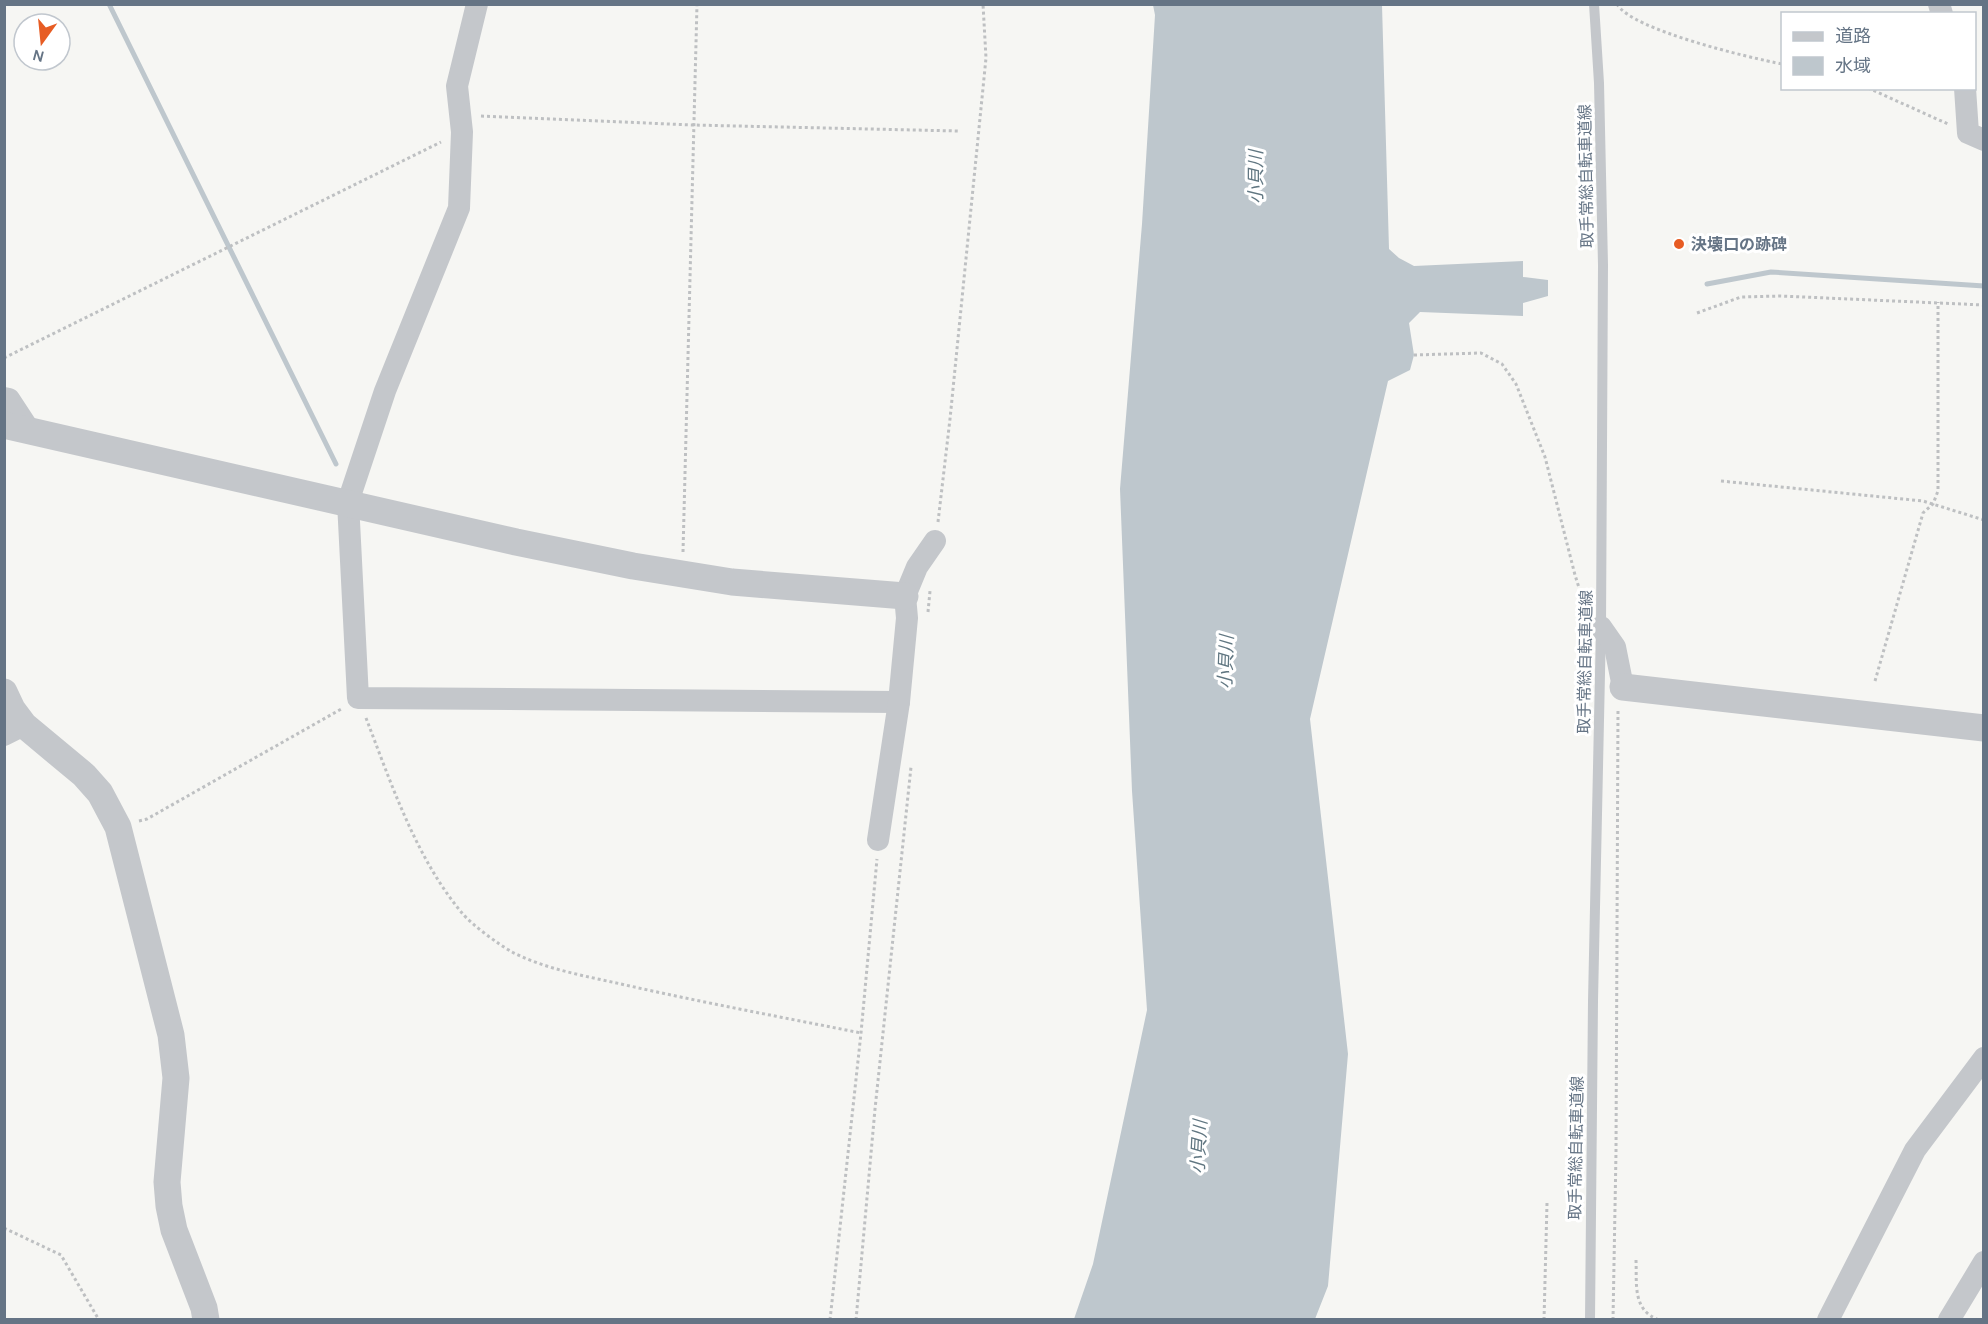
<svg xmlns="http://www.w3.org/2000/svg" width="1988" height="1324" viewBox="0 0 1988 1324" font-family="Karla,'Noto Sans JP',sans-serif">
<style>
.water{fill:#bec7cd}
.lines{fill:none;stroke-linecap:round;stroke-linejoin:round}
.stream{stroke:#bec7cd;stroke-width:5}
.path{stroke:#bec0c2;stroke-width:3;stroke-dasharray:3 3;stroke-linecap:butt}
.service{stroke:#c4c7cb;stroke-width:10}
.minor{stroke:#c4c7cb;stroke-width:22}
.tertiary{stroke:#c4c7cb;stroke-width:27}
.poi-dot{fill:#e75c23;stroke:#fff;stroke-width:2}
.labels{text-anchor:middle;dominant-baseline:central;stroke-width:6;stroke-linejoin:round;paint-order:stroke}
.street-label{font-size:16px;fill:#657485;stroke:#fff}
.poi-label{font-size:16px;font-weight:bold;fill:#657485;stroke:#fff;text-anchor:start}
.water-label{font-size:18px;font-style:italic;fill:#607681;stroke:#fff}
</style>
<rect width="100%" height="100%" fill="#f6f6f3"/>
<path class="water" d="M 1153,5 L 1382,5 L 1389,249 L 1399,258 L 1414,266 L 1523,261 L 1523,277 L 1548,280 L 1548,296 L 1523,303 L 1523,316 L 1420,312 L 1409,323 L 1414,355 L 1410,370 L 1388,381 L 1310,719 L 1348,1054 L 1328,1286 L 1315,1319 L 1074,1319 L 1093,1264 L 1147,1010 L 1132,791 L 1120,489 L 1142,224 L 1155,15 Z"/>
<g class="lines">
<g class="stream">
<path d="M 109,4 L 336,464"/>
<path d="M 1707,284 L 1771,272 L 1984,286"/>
</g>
<g class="path">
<path d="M 1617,4 C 1631,30 1751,58 1782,64"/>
<path d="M 1868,88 L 1948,124"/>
<path d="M 481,116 L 693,125 L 958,131"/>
<path d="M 1697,313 L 1741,297 L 1781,296 L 1984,305"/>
<path d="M 1414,355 L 1481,353 L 1502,364 L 1516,384 L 1545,457 L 1575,575 L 1586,610"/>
<path d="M 4,358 L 441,142"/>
<path d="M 1721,481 L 1923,501 L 1984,520"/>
<path d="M 938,522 L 950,419 L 986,58 L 983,4"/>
<path d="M 683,552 L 697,4"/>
<path d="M 928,612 L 930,591"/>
<path d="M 1875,681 L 1923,513 L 1933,504 L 1938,491 L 1938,302"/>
<path d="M 366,718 C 391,783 416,858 462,913 C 472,925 498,944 512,952 C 545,969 585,976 621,984 C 700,1002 781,1017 861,1033"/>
<path d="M 139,821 L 147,819 L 343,708"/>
<path d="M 4,1228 L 61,1255 L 99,1320"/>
<path d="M 1636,1260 C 1637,1284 1632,1310 1659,1320"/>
<path d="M 830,1320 L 861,1033 L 877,859"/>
<path d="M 856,1320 L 875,1109 L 911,767"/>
<path d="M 1544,1320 L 1547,1203"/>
<path d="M 1613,1320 L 1616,1152 L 1618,709"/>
</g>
<path class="service" d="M 1590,1320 L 1593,1001 L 1601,627 L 1603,265 L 1599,83 L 1594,4"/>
<g class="minor">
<path d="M 477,4 L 457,86 L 462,132 L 459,208 L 385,391 L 348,502 L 358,698 L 899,702"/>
<path d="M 1939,4 L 1942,14"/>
<path d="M 1965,88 L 1968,133 L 1984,140"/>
<path d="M 4,398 L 9,399 L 30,431"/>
<path d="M 1601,627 L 1615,647 L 1623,687"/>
<path d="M 4,735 L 24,725"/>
<path d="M 878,840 L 899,702 L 907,618 L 905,596 L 917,567 L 935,541"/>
<path d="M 1828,1320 L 1915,1150 L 1984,1058"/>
<path d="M 1949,1320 L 1984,1262"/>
</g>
<g class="tertiary">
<path d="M 4,425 L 516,542 L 633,566 L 732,582 L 905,596"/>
<path d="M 1623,687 L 1984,728"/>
<path d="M 4,692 L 12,709 L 24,725 L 84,775 L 100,793 L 118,827 L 171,1035 L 176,1078 L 167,1182 L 169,1206 L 174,1230 L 204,1308 L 206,1320"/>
</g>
</g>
<circle class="poi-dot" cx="1679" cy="244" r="6"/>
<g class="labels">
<g class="street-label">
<text transform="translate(1586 176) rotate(-91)">取手常総自転車道線</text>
<text transform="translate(1585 662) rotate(-89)">取手常総自転車道線</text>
<text transform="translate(1576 1148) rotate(-89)">取手常総自転車道線</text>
</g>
<g class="poi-label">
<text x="1691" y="244">決壊口の跡碑</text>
</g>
<g class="water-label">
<text transform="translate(1256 177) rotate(-90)">小貝川</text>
<text transform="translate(1226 662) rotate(-88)">小貝川</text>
<text transform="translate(1199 1147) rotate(-87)">小貝川</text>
</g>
</g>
<rect width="1988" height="1324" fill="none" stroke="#657485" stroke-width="12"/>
<rect x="1781" y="12" width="195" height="78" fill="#ffffff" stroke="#c1c7ce" stroke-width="1.5"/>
<rect x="1793" y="32" width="30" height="9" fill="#c4c7cb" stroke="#c1c7ce" stroke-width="1.5"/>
<text x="1835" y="42" font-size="18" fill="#657485">道路</text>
<rect x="1793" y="57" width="30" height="18" fill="#bec7cd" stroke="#c1c7ce" stroke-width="1.5"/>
<text x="1835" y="72" font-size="18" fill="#657485">水域</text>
<g transform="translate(42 42) rotate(195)"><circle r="28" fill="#ffffff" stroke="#c1c7ce" stroke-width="1.5"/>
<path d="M0-4.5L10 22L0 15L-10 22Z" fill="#e75c23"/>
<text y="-9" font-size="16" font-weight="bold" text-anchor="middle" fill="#657485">N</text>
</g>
</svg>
